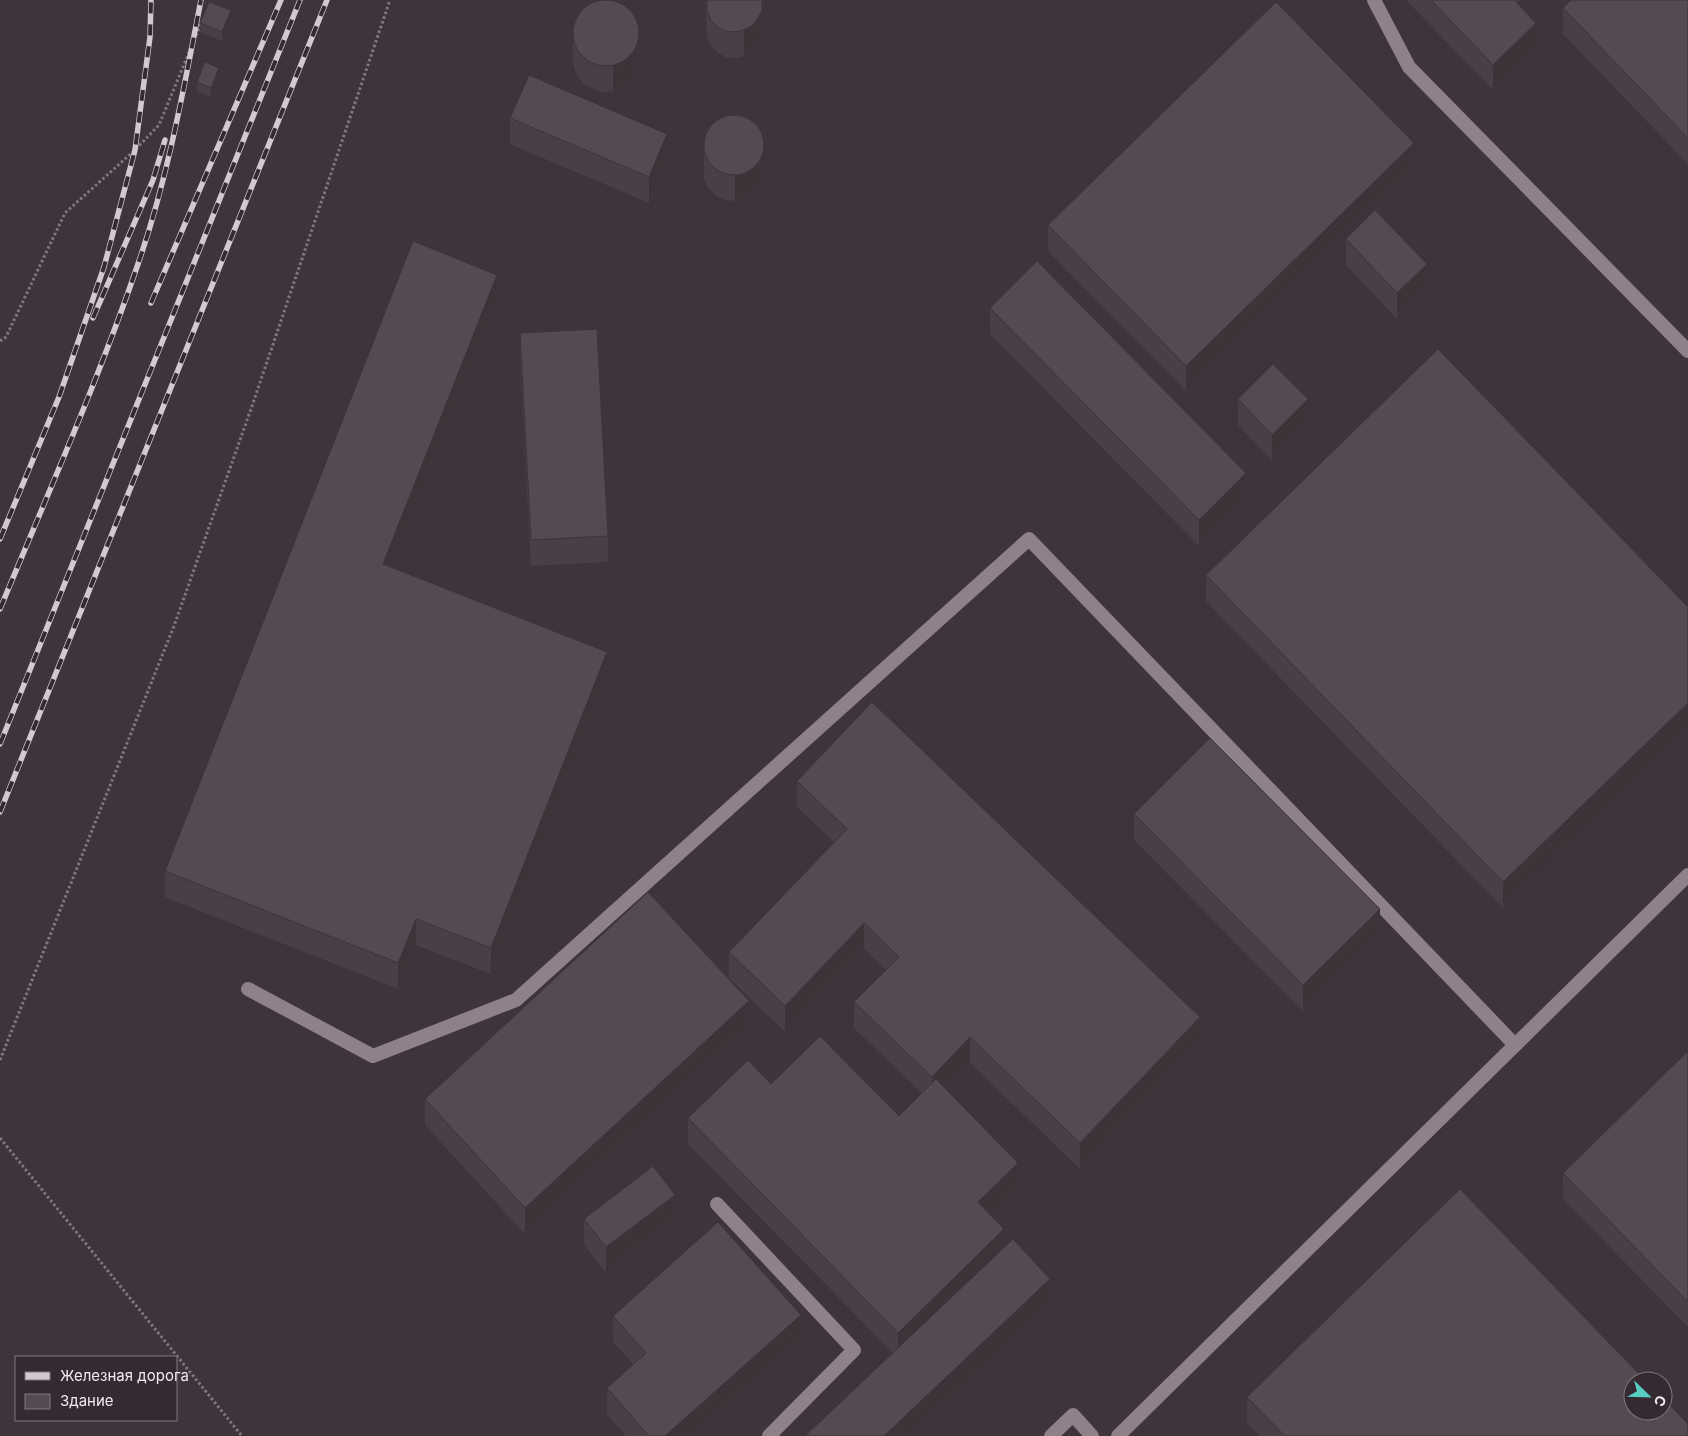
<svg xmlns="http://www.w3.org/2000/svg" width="1688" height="1436" viewBox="0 0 1688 1436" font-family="Inter,sans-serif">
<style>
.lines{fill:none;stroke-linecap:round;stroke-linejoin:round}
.path{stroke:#81787e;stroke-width:3;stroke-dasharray:2.5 2.5;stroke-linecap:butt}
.service{stroke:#8e818a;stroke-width:14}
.rail-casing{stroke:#d2cacf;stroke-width:5.5}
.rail{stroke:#352a32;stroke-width:4;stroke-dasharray:11;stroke-linecap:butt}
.wall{fill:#494047}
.shaded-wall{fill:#3c3439}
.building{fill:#554a52;stroke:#3c3439}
</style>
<rect width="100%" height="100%" fill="#3f343c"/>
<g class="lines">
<g class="path">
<path d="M 0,341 L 6,337 L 65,213 L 135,150 L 159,125 L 202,21"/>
<path d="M 0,1060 L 174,626 L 251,409 L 390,0"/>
<path d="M 0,1138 L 242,1436"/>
</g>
<g class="service">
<path d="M 1374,0 L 1409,67 L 1688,351"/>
<path d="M 248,989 L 373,1056 L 516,1000 L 1029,539 L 1515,1045"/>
<path d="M 717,1204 L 854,1350 L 769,1436"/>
<path d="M 1051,1436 L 1073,1415 L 1092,1436"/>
<path d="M 1118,1436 L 1688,875"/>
</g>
<g class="rail-casing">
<g id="rail">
<path d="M 151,303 L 281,0"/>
<path d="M 93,318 L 153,180 L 165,140"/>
<path d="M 0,539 L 59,397 L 104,267 L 135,150 L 150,37 L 151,0"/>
<path d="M 0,609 C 48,493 99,379 139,261 C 168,177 184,87 201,0"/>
<path d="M 0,744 L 300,0"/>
<path d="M 0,812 L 327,0"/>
</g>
</g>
<use href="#rail" class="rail"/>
</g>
<g class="wall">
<path d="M 1406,0 L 1520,0 L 1517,3 L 1536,49 L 1493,90 Z"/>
<path d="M 1688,0 L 1688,164 L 1563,34 L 1563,8 Z"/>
<path d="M 706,1 L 762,26 L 762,36 L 758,44 L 752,51 L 744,56 L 735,58 L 725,57 L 717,52 L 711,45 L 707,37 Z"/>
<path d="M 231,19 L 222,41 L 200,32 L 200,23 Z"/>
<path d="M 573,37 L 639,60 L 637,71 L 632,80 L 623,87 L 613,91 L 602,92 L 592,89 L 583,83 L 576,74 L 573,63 Z"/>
<path d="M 219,77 L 211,97 L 197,91 L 197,82 Z"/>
<path d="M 510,118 L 667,160 L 649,203 L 510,144 Z"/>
<path d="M 704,143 L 764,175 L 761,185 L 754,193 L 745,199 L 735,201 L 725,200 L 715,195 L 708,187 L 704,178 Z"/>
<path d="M 1414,168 L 1186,391 L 1048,251 L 1048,225 Z"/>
<path d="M 1346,239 L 1427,290 L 1397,319 L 1346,265 Z"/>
<path d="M 497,301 L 392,567 L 607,678 L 491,974 L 416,945 L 398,989 L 165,897 L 165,871 Z"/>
<path d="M 990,308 L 1246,499 L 1199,546 L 990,334 Z"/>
<path d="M 520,333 L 608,536 L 608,562 L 531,566 L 520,358 Z"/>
<path d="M 1238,399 L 1308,425 L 1272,460 L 1238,425 Z"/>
<path d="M 1206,575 L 1688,607 L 1503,908 L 1206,601 Z"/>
<path d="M 797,781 L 1200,1043 L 1080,1169 L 970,1063 L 946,1089 L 1018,1189 L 991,1215 L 1004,1248 L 1050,1305 L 912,1436 L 805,1436 L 893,1353 L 688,1144 L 688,1118 L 771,1084 L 899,1116 L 922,1093 L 854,1028 L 854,1002 L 886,970 L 864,949 L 785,1032 L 729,978 L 729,952 L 834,842 L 797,807 Z"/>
<path d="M 1134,814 L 1380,935 L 1303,1011 L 1134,840 Z"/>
<path d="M 749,1027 L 525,1234 L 425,1125 L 425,1099 Z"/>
<path d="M 1688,1051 L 1688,1327 L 1563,1199 L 1563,1173 Z"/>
<path d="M 584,1219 L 675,1220 L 606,1273 L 584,1245 Z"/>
<path d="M 613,1316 L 801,1341 L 694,1436 L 626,1436 L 607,1414 L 607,1388 L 633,1364 L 613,1342 Z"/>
<path d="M 1247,1397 L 1688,1436 L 1260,1436 L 1247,1423 Z"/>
</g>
<g class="shaded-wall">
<path d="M 762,0 L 762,36 L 758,44 L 752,51 L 744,56 L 744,30 Z"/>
<path d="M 231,10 L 231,19 L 222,41 L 222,32 Z"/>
<path d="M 1536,23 L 1536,49 L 1493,90 L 1493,65 Z"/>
<path d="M 639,34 L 639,60 L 637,71 L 632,80 L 623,87 L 613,91 L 613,65 Z"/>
<path d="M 219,68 L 219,77 L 211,97 L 211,88 Z"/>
<path d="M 667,134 L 667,160 L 649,203 L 649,177 Z"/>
<path d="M 1414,143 L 1414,168 L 1186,391 L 1186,366 Z"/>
<path d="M 764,149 L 764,175 L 761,185 L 754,193 L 745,199 L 735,201 L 735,175 Z"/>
<path d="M 1427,264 L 1427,290 L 1397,319 L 1397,293 Z"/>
<path d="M 497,275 L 497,301 L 383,590 L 383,564 Z"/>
<path d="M 1308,399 L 1308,425 L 1272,460 L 1272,435 Z"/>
<path d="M 1246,473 L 1246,499 L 1199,546 L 1199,520 Z"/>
<path d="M 607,652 L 607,678 L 491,974 L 491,948 Z"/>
<path d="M 1688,703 L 1688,729 L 1503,908 L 1503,882 Z"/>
<path d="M 1380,909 L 1380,935 L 1303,1011 L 1303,985 Z"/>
<path d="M 416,919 L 416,945 L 398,989 L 398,963 Z"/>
<path d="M 864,923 L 864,949 L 785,1032 L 785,1006 Z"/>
<path d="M 749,1001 L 749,1027 L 525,1234 L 525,1208 Z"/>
<path d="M 1200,1017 L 1200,1043 L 1080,1169 L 1080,1143 Z"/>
<path d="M 970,1037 L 970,1063 L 932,1103 L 932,1077 Z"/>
<path d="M 1018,1163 L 1018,1189 L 978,1228 L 978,1202 Z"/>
<path d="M 675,1195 L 675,1220 L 606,1273 L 606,1247 Z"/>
<path d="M 1004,1229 L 1004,1255 L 898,1358 L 898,1333 Z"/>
<path d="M 1050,1279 L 1050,1305 L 912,1436 L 884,1436 Z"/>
<path d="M 801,1315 L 801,1341 L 694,1436 L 665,1436 Z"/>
</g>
<g class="building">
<circle cx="606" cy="33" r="33"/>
<path d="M 707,0 L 762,0 L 762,10 L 758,18 L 752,26 L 744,30 L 735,32 L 725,31 L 717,26 L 711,20 L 707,11 Z"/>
<path d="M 1431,0 L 1514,0 L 1536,23 L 1493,65 Z"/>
<path d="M 1571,0 L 1688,0 L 1688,138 L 1563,8 Z"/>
<path d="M 209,2 L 231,10 L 222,32 L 200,23 Z"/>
<path d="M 1276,2 L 1414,143 L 1186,366 L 1048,225 Z"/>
<path d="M 205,62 L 219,68 L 211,88 L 197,82 Z"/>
<path d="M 529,75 L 667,134 L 649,177 L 510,118 Z"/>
<circle cx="734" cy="145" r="30"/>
<path d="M 1375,210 L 1427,264 L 1397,293 L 1346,239 Z"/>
<path d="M 413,241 L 497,275 L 383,564 L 607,652 L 491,948 L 416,919 L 398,963 L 165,871 Z"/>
<path d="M 1037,261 L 1246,473 L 1199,520 L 990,308 Z"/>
<path d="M 597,329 L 608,536 L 531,540 L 520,333 Z"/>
<path d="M 1438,349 L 1688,607 L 1688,703 L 1503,882 L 1206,575 Z"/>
<path d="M 1273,364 L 1308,399 L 1272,435 L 1238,399 Z"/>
<path d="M 872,702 L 1200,1017 L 1080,1143 L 970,1037 L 932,1077 L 854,1002 L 899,957 L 864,923 L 785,1006 L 729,952 L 847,829 L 797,781 Z"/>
<path d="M 1210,738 L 1380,909 L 1303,985 L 1134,814 Z"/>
<path d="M 648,892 L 749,1001 L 525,1208 L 425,1099 Z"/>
<path d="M 820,1036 L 899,1116 L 936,1079 L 1018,1163 L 978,1202 L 1004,1229 L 898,1333 L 688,1118 L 748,1060 L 771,1084 Z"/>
<path d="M 1688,1051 L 1688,1302 L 1563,1173 Z"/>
<path d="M 653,1166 L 675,1195 L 606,1247 L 584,1219 Z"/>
<path d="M 1460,1189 L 1646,1381 L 1633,1381 L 1633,1411 L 1663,1411 L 1663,1398 L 1688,1424 L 1688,1436 L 1285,1436 L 1247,1397 Z"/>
<path d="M 718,1222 L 801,1315 L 665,1436 L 649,1436 L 607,1388 L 646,1353 L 613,1316 Z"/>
<path d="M 1013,1239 L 1050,1279 L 884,1436 L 805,1436 Z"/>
</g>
<rect x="15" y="1356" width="162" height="65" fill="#352a32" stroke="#80777e"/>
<rect x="25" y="1372" width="25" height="8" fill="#d2cacf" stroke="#80777e"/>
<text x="60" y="1381" font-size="15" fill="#f1eaef">Железная дорога</text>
<rect x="25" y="1394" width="25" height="15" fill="#554a52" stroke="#80777e"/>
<text x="60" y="1406" font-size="15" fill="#f1eaef">Здание</text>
<g transform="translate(1648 1396) rotate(113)"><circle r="24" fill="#352a32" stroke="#80777e"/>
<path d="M0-4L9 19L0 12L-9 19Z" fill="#57cec1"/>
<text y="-8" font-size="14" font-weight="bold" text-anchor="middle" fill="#f1eaef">С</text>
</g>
</svg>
